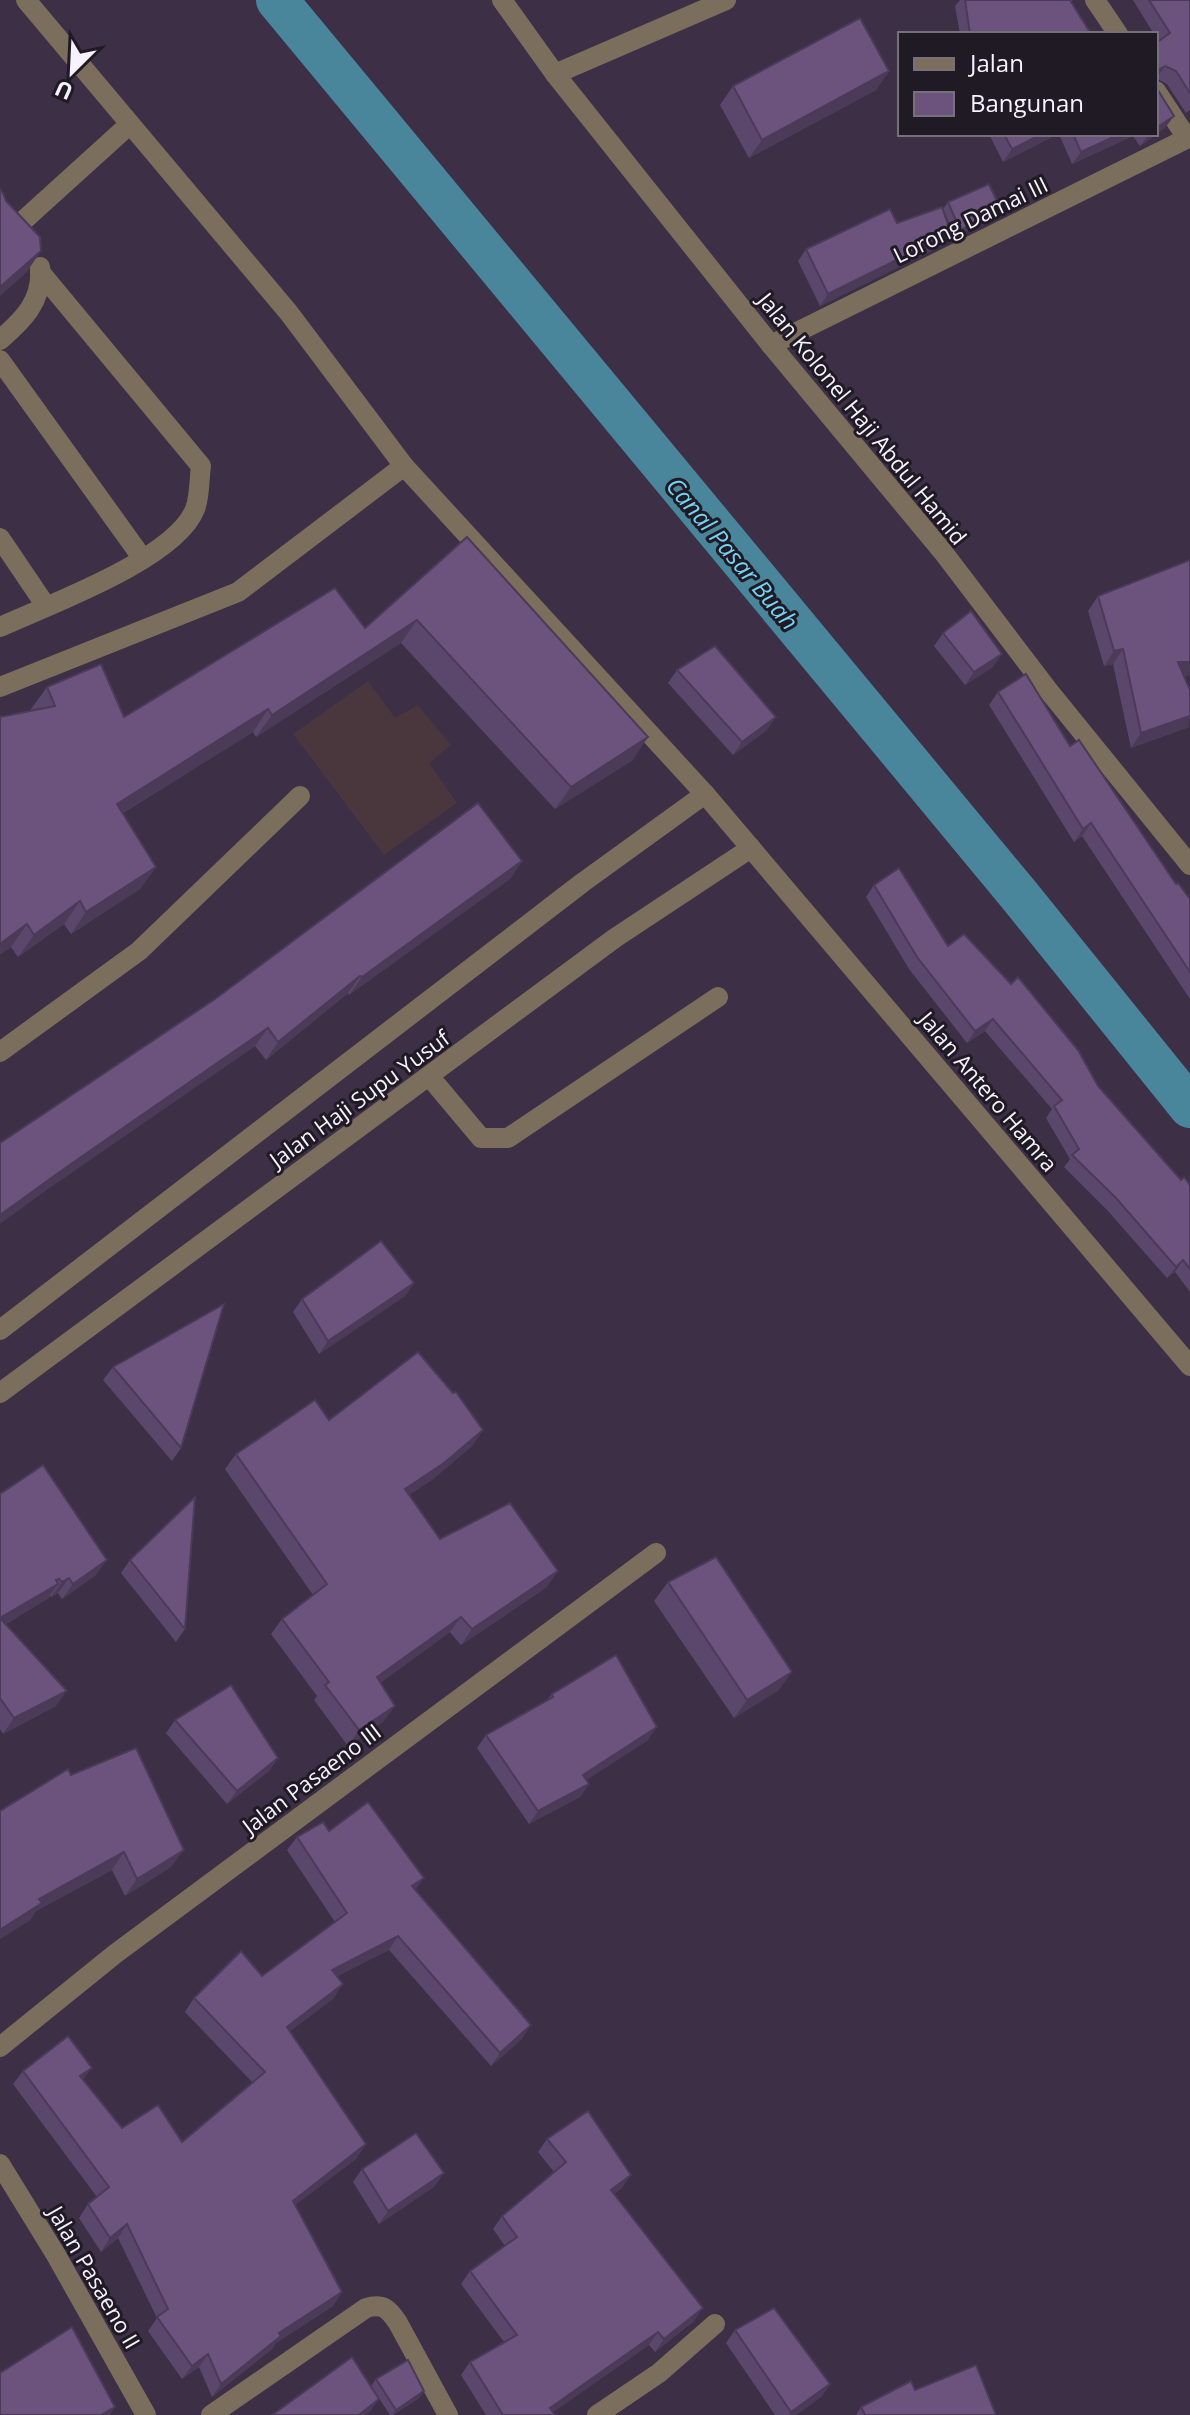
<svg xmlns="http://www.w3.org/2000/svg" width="1190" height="2415" viewBox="0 0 1190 2415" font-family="'Open Sans',sans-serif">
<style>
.education{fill:#4a373d}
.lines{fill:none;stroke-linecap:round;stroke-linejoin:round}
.canal{stroke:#49869c;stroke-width:42}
.minor{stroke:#7c6e5c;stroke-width:20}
.wall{fill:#5c476c}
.shaded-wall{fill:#4b3a58}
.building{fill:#6b537d;stroke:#4b3a58;stroke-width:2}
.labels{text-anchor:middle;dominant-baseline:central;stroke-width:6;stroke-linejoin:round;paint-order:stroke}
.street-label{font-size:22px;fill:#f8f2fe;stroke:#201a24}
.water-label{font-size:24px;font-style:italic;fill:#74d3f5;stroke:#201a24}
</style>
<rect width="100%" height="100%" fill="#3c2f46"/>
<path class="education" d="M 368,681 L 395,718 L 418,705 L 451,745 L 429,763 L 457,803 L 384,855 L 293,734 Z"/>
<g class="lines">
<path class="canal" d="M 277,0 L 1019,895 L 1190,1107"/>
<g class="minor">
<path d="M 26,0 L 289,313 L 404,466 L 705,794 L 1190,1366"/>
<path d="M 502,0 L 555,74 L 771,345 L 943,552 L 1048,690 L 1190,865"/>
<path d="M 1095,0 L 1118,34"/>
<path d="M 555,74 L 726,0"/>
<path d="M 1156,91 L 1187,138"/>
<path d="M 0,215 L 13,230 L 130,124"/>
<path d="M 0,340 C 23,320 43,301 40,267"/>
<path d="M 771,345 L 1190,137"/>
<path d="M 0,360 L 143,559"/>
<path d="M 0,538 L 46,606"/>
<path d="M 0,627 C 48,605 176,559 195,509 C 200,497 199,479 201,466 L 40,272"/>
<path d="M 0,687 L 238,592 L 404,466"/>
<path d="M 0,1052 L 139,951 L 300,796"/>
<path d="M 429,1076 L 481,1138 L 508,1138 L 718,997"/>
<path d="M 0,1330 L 582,883 L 705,794"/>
<path d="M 0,1393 L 615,938 L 751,848"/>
<path d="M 0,2047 L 115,1954 L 656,1553"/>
<path d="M 0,2164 L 56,2255 L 146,2415"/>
<path d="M 211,2415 L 366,2308 C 383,2303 389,2309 398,2323 L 448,2415"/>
<path d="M 597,2415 L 659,2373 L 715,2324"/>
</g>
</g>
<g class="wall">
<path d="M 960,0 L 1073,0 L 1071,2 L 1091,34 L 960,34 L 955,6 Z"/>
<path d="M 1133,0 L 1190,0 L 1190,110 L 1186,113 L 1167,84 L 1156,78 L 1159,41 L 1156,34 L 1154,34 Z"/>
<path d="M 889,71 L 876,90 L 749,158 L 720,105 L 733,86 Z"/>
<path d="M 1165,128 L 1140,146 L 1133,136 L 1072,164 L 1059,134 L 1156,134 Z"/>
<path d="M 989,134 L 1058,134 L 1003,162 Z"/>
<path d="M 948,202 L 1002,212 L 997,218 L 955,236 L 943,209 Z"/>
<path d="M 897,223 L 943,245 L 820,306 L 798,261 L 806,249 Z"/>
<path d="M 467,537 L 633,760 L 555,809 L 401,643 L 256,737 L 253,732 L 123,813 L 156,867 L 140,889 L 71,934 L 64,924 L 18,957 L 11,947 L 31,709 L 47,687 L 124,717 L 365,628 Z"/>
<path d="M 1190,560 L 1190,675 L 1184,676 L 1189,727 L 1131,748 L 1113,664 L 1104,666 L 1088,611 L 1098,596 Z"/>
<path d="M 943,633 L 993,667 L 965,685 L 934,646 Z"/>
<path d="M 677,670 L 767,730 L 733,755 L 668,683 Z"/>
<path d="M 998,692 L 1070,746 L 1176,884 L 1190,899 L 1190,999 L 1082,836 L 1074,842 L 989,705 Z"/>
<path d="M 522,861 L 510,879 L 349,995 L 348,993 L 266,1060 L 255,1046 L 55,1184 L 0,1143 Z"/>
<path d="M 874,885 L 948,946 L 1098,1086 L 1181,1180 L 1190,1185 L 1190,1292 L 1175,1272 L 1167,1278 L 1107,1210 L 1064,1167 L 1070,1159 L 1046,1118 L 1052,1109 L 985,1031 L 967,1043 L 909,969 L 866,897 Z"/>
<path d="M 414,1283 L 405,1296 L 319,1354 L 293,1312 L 302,1299 Z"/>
<path d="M 113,1367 L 181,1448 L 172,1461 L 103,1380 Z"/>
<path d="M 329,1420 L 483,1430 L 472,1446 L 433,1479 L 409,1495 L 440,1539 L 547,1587 L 461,1645 L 450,1632 L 380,1683 L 384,1721 L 348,1746 L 314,1700 L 317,1696 L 271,1634 L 282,1619 L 313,1595 L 225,1469 L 236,1454 Z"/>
<path d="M 0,1494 L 96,1575 L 62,1599 L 58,1593 L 51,1597 L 50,1596 L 47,1599 L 6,1624 L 56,1706 L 3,1734 L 0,1729 Z"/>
<path d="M 130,1560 L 185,1629 L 176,1642 L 121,1573 Z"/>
<path d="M 668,1582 L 779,1690 L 734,1718 L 654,1601 Z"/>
<path d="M 552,1694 L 648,1740 L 586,1780 L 589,1784 L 580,1797 L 529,1824 L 477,1748 L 486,1735 L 547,1700 Z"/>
<path d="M 175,1720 L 278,1758 L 269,1771 L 227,1804 L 166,1733 Z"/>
<path d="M 71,1775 L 171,1867 L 125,1896 L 112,1870 L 36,1911 L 30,1920 L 0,1939 L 0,1811 Z"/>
<path d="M 329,1831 L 415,1890 L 522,2039 L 491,2066 L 389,1950 L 337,1976 L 334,1998 L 290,2031 L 357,2158 L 295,2205 L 342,2292 L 333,2306 L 276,2343 L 272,2349 L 212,2397 L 199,2367 L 182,2379 L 148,2331 L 157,2318 L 118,2238 L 101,2252 L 79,2218 L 88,2204 L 97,2197 L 13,2084 L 23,2071 L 83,2081 L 122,2128 L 182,2142 L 252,2082 L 185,2012 L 194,1998 L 262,1976 L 335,1922 L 287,1850 L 297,1837 Z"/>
<path d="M 547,2139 L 622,2188 L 614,2194 L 694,2321 L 655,2352 L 649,2345 L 553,2412 L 555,2415 L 486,2415 L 461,2375 L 470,2362 L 504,2342 L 461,2284 L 470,2271 L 505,2246 L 493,2229 L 502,2216 L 554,2172 L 538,2152 Z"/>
<path d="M 362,2169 L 435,2186 L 379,2224 L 353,2182 Z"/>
<path d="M 735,2330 L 830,2384 L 821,2397 L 796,2415 L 775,2415 L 726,2343 Z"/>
<path d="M 376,2379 L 424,2391 L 419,2398 L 393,2415 L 390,2415 L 371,2386 Z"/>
<path d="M 861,2407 L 996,2415 L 856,2415 Z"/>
</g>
<g class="shaded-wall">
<path d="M 1165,66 L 1156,78 L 1156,71 Z"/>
<path d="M 889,71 L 876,90 L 749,158 L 762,140 Z"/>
<path d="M 1174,116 L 1165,128 L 1140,146 L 1149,134 L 1156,134 L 1156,128 Z"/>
<path d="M 1042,134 L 1058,134 L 1003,162 L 1012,149 Z"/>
<path d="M 1120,134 L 1135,134 L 1133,136 L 1072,164 L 1081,152 Z"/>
<path d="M 1002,212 L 997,218 L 955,236 L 960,230 Z"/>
<path d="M 951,233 L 943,245 L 820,306 L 828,294 Z"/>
<path d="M 41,251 L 26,273 L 0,296 L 0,287 Z"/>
<path d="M 417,620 L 401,643 L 256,737 L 272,715 Z"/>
<path d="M 1123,649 L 1113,664 L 1104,666 L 1114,651 Z"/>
<path d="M 1002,654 L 993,667 L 965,685 L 974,672 Z"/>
<path d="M 1178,662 L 1190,662 L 1190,675 L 1168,677 Z"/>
<path d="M 268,709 L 253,732 L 101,826 L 117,804 Z"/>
<path d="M 1190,716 L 1189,727 L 1131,748 L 1141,733 Z"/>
<path d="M 776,717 L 767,730 L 733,755 L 742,742 Z"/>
<path d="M 648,737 L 633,760 L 555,809 L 571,787 Z"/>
<path d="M 1091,823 L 1082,836 L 1074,842 L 1083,829 Z"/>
<path d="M 522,861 L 510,879 L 349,995 L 362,977 Z"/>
<path d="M 156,867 L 140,889 L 71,934 L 86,912 Z"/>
<path d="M 80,901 L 64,924 L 18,957 L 34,935 Z"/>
<path d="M 27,924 L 11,947 L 0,955 L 0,944 Z"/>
<path d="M 360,976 L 348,993 L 266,1060 L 278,1042 Z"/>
<path d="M 993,1019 L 985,1031 L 967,1043 L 975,1031 Z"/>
<path d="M 268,1028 L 255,1046 L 55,1184 L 0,1224 L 0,1215 L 68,1166 Z"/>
<path d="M 1183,1260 L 1175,1272 L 1167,1278 L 1176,1267 Z"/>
<path d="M 414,1283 L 405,1296 L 319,1354 L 328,1341 Z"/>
<path d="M 483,1430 L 472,1446 L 433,1479 L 394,1505 L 405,1489 Z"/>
<path d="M 107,1560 L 96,1575 L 62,1599 L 73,1584 Z"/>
<path d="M 558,1571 L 547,1587 L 461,1645 L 472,1629 Z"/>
<path d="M 69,1578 L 58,1593 L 51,1597 L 62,1582 Z"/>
<path d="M 59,1579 L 54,1586 L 58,1584 L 47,1599 L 0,1627 L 0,1618 Z"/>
<path d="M 461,1617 L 450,1632 L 366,1693 L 377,1677 Z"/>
<path d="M 792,1672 L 779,1690 L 734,1718 L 747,1700 Z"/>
<path d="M 67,1691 L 56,1706 L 3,1734 L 14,1718 Z"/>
<path d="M 395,1706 L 384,1721 L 348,1746 L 359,1730 Z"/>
<path d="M 657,1727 L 648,1740 L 574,1788 L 583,1775 Z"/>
<path d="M 278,1758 L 269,1771 L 227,1804 L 237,1791 Z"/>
<path d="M 589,1784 L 580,1797 L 529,1824 L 538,1811 Z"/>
<path d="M 184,1850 L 171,1867 L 125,1896 L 137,1879 Z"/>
<path d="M 124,1852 L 112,1870 L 36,1911 L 30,1920 L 0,1939 L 0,1930 L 39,1899 Z"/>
<path d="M 424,1878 L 414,1892 L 412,1886 Z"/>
<path d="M 398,1936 L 389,1950 L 323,1984 L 332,1970 Z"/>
<path d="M 343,1984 L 334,1998 L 278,2040 L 287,2027 Z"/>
<path d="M 531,2025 L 522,2039 L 491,2066 L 500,2053 Z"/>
<path d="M 92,2068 L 82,2081 L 80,2076 Z"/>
<path d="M 366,2144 L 357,2158 L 283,2214 L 293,2201 Z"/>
<path d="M 444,2173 L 435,2186 L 379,2224 L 388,2211 Z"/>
<path d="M 631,2175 L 622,2188 L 602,2202 L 611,2190 Z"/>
<path d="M 127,2224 L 118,2238 L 101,2252 L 110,2238 Z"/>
<path d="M 342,2292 L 333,2306 L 276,2343 L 272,2349 L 212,2397 L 221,2384 L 279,2333 Z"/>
<path d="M 703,2308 L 694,2321 L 655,2352 L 664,2339 Z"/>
<path d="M 658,2332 L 649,2345 L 549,2415 L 550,2408 Z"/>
<path d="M 208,2354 L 199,2367 L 182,2379 L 192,2366 Z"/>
<path d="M 830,2384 L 821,2397 L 796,2415 L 789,2415 L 791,2412 Z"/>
<path d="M 424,2391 L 419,2398 L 392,2415 L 396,2410 Z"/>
<path d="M 379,2399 L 370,2412 L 366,2415 L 359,2415 Z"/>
<path d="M 115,2407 L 110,2415 L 101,2415 Z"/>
</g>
<g class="building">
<path d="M 965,0 L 1070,0 L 1091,34 L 970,34 Z"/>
<path d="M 1149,0 L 1190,0 L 1190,93 L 1176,71 L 1165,66 L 1156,71 L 1156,43 L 1170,33 Z"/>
<path d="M 860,18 L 889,71 L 762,140 L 733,86 Z"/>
<path d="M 1156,87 L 1174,116 L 1156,128 Z"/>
<path d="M 1004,134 L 1042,134 L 1012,149 Z"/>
<path d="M 1073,134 L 1120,134 L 1081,152 Z"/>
<path d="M 989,184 L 1002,212 L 960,230 L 948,202 Z"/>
<path d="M 0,189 L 3,193 L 6,201 L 40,237 L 41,251 L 0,287 Z"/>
<path d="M 942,207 L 951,233 L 828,294 L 806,249 L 890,209 L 897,223 Z"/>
<path d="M 467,537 L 648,737 L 571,787 L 417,620 L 272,715 L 268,709 L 117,804 L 156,867 L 86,912 L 80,901 L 34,935 L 27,924 L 0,944 L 0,717 L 55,706 L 47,687 L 101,664 L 124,717 L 335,588 L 365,628 Z"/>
<path d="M 1190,560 L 1190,662 L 1178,662 L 1190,690 L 1190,716 L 1141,733 L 1123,649 L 1114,651 L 1098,596 Z"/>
<path d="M 971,611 L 1002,654 L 974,672 L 943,633 Z"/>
<path d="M 715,646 L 776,717 L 742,742 L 677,670 Z"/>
<path d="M 1026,674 L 1070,746 L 1079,740 L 1176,884 L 1178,883 L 1190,899 L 1190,972 L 1091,823 L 1083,829 L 998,692 Z"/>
<path d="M 478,803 L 522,861 L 362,977 L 360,976 L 278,1042 L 268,1028 L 68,1166 L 0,1215 L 0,1143 L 215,999 Z"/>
<path d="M 899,868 L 948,946 L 964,934 L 1011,984 L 1018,977 L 1078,1050 L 1098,1086 L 1181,1180 L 1184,1177 L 1190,1185 L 1190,1269 L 1183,1260 L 1176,1267 L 1116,1198 L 1072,1155 L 1079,1149 L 1054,1106 L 1062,1100 L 993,1019 L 975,1031 L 917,957 L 874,885 Z"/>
<path d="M 381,1241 L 414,1283 L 328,1341 L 302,1299 Z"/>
<path d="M 224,1304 L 181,1448 L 113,1367 Z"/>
<path d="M 418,1352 L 453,1393 L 456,1392 L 483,1430 L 444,1463 L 405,1489 L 440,1539 L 510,1503 L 558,1571 L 472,1629 L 461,1617 L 377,1677 L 395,1706 L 359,1730 L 325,1685 L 329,1682 L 282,1619 L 327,1584 L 236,1454 L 315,1400 L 329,1420 Z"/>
<path d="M 43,1465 L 107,1560 L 73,1584 L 69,1578 L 62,1582 L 59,1579 L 56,1580 L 58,1584 L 0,1618 L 67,1691 L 14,1718 L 0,1698 L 0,1494 Z"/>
<path d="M 195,1497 L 185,1629 L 130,1560 Z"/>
<path d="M 716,1557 L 792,1672 L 747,1700 L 668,1582 Z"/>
<path d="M 616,1655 L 657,1727 L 583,1775 L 589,1784 L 538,1811 L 486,1735 L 553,1697 L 552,1694 Z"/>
<path d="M 231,1685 L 278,1758 L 237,1791 L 175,1720 Z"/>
<path d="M 136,1748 L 184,1850 L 137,1879 L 124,1852 L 39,1899 L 42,1903 L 0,1930 L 0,1811 L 68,1769 L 71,1775 Z"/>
<path d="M 368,1802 L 424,1878 L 412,1886 L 531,2025 L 500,2053 L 398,1936 L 332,1970 L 343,1984 L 287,2027 L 366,2144 L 293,2201 L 342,2292 L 279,2333 L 281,2336 L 221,2384 L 208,2354 L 192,2366 L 157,2317 L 168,2309 L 127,2224 L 110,2238 L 88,2204 L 109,2187 L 23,2071 L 68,2036 L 92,2068 L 80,2076 L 122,2128 L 158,2105 L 182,2142 L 265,2072 L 194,1998 L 241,1951 L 262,1976 L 347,1913 L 297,1837 L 323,1822 L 329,1831 Z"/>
<path d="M 588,2111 L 631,2175 L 611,2190 L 703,2308 L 664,2339 L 658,2332 L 550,2408 L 555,2415 L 503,2415 L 470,2362 L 517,2335 L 470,2271 L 517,2237 L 502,2216 L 566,2162 L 547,2139 Z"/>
<path d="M 416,2133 L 444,2173 L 388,2211 L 362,2169 Z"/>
<path d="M 774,2308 L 830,2384 L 791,2412 L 735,2330 Z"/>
<path d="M 72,2327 L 115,2407 L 101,2415 L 0,2415 L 0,2373 Z"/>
<path d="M 352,2357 L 379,2399 L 359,2415 L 272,2415 Z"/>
<path d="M 408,2360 L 424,2391 L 396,2410 L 376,2379 Z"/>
<path d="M 976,2365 L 996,2415 L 865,2415 L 861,2407 L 911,2381 L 915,2390 Z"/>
</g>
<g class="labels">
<g class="street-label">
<text transform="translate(970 219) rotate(-26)">Lorong Damai III</text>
<text transform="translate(863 418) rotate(51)">Jalan Kolonel Haji Abdul Hamid</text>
<text transform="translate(989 1091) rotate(50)">Jalan Antero Hamra</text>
<text transform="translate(359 1098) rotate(-36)">Jalan Haji Supu Yusuf</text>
<text transform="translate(311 1778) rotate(-37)">Jalan Pasaeno III</text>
<text transform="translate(95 2277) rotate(60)">Jalan Pasaeno II</text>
</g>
<g class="water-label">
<text transform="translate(733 553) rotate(50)">Canal Pasar Buah</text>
</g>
</g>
<rect x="898" y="32" width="260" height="104" fill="#201a24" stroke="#76707b" stroke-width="2"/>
<rect x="914" y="58" width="40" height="12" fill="#7c6e5c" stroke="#76707b" stroke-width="2"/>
<text x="970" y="72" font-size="24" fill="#f8f2fe">Jalan</text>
<rect x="914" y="92" width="40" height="24" fill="#6b537d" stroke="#76707b" stroke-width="2"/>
<text x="970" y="112" font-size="24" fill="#f8f2fe">Bangunan</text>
<g transform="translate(72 72) rotate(204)" stroke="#201a24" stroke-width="6" paint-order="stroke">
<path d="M0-6L14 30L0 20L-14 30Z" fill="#f8f2fe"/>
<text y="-12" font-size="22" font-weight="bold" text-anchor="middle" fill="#f8f2fe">U</text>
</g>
</svg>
